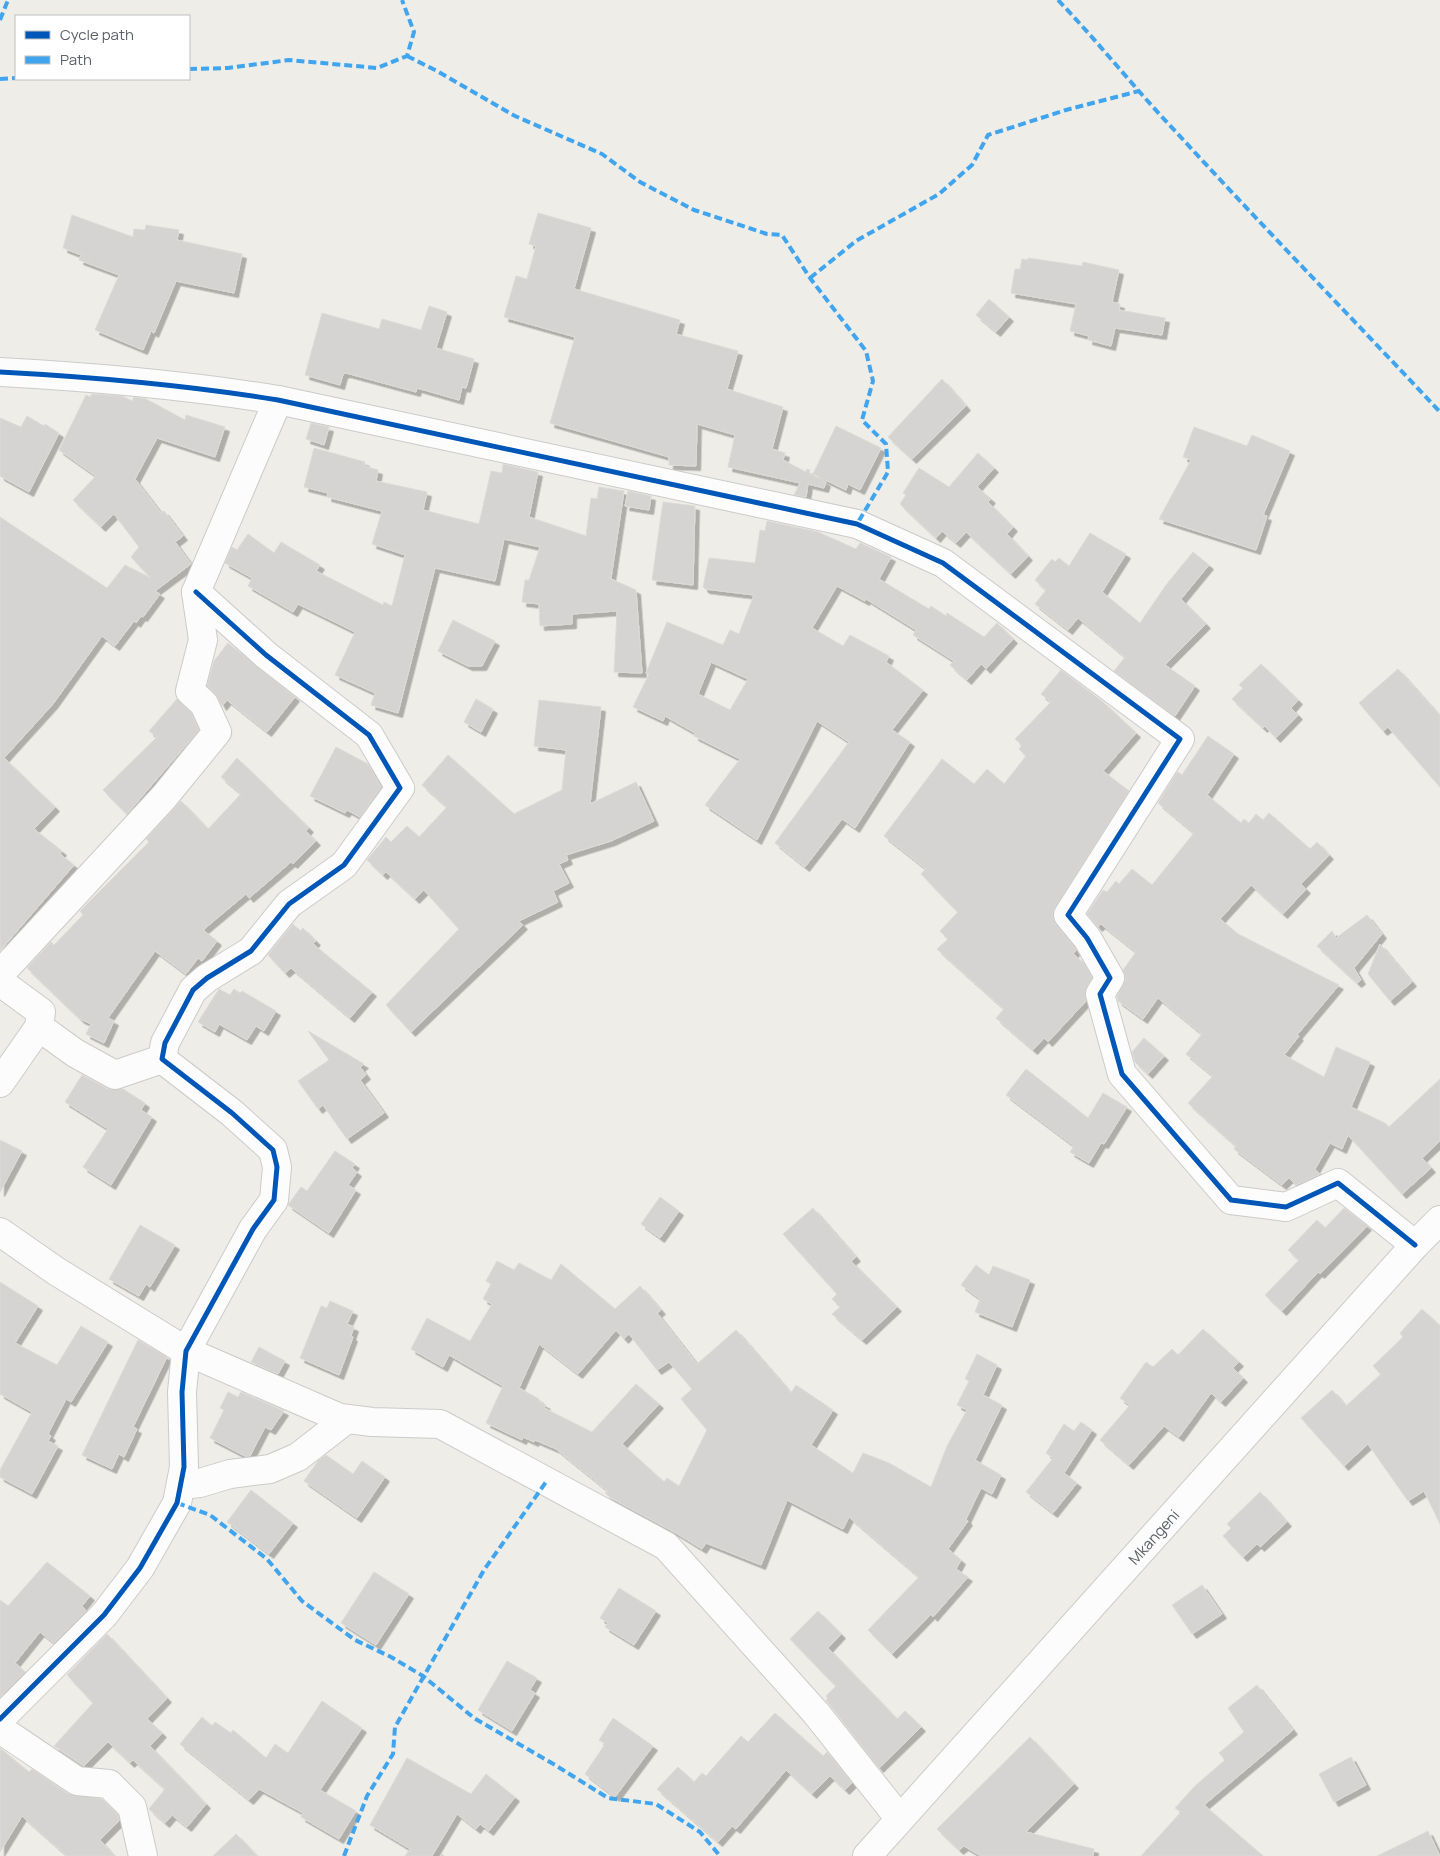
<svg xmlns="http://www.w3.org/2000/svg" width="1440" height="1856" viewBox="0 0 1440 1856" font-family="Manrope,sans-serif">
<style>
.building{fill:#d5d4d2;stroke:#dddbd7;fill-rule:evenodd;filter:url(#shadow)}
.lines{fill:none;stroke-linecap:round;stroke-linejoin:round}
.minor-casing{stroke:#cbcbca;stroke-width:30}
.path{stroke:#c9cecb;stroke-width:3;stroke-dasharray:5 2.5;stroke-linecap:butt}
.minor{stroke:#fcfcfc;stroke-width:28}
.quiet{stroke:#40a5ee;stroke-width:4;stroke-dasharray:8 4;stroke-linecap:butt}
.cycleway-casing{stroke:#fff;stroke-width:8}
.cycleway{stroke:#0057b8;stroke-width:5}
.labels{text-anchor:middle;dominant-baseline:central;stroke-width:4;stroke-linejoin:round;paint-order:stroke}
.street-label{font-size:15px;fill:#5d6167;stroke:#fff}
</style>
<defs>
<filter id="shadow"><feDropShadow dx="4.5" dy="4.5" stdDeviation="0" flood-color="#0004"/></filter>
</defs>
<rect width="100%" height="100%" fill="#eeede8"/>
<g class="building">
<path d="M 538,213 L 591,228 L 574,289 L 680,320 L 676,334 L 738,351 L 727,389 L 783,407 L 772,449 L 785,453 L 783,460 L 806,472 L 807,469 L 810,470 L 809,473 L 826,482 L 824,488 L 808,484 L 806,497 L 794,495 L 800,483 L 728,467 L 735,435 L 697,424 L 696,466 L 669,465 L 669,457 L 550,423 L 575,337 L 504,317 L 516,276 L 527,279 L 536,246 L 529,244 Z"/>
<path d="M 72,215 L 133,237 L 134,229 L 145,230 L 146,225 L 179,230 L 177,240 L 242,254 L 234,293 L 176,281 L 154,333 L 151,331 L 143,350 L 95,330 L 119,275 L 79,260 L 81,255 L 63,248 Z"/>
<path d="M 1028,258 L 1082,266 L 1083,262 L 1119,270 L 1112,302 L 1120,304 L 1119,310 L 1165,318 L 1162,335 L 1115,328 L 1111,346 L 1088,340 L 1089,336 L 1070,331 L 1076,304 L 1011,293 L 1015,269 L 1020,269 L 1022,259 L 1028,260 Z"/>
<path d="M 989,299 L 1009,317 L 996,332 L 976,315 Z"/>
<path d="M 429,306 L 447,312 L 436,348 L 474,359 L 466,388 L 462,387 L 459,400 L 417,388 L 416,392 L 346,373 L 343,374 L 340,385 L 305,375 L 322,313 L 379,329 L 382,319 L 421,330 Z"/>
<path d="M 942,379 L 966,406 L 912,459 L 888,437 Z"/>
<path d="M 92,394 L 122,396 L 132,401 L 134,397 L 146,399 L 185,420 L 186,415 L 225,427 L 215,457 L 157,438 L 135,479 L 161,513 L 164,511 L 183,536 L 175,542 L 191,564 L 155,591 L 160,594 L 143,617 L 141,616 L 136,623 L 134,621 L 115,646 L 102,636 L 53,704 L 4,758 L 55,807 L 34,829 L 62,851 L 60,854 L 74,865 L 0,951 L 0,517 L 107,588 L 125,565 L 151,578 L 131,557 L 139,547 L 114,514 L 101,527 L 73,500 L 96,476 L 59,450 L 86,395 L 90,397 Z"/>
<path d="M 27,416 L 44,426 L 45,424 L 59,433 L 29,492 L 0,476 L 0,418 L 21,427 Z"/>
<path d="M 311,423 L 329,427 L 324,445 L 306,439 Z"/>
<path d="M 836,426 L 881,448 L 860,490 L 848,484 L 846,490 L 813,474 Z"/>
<path d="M 1194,427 L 1247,446 L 1252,435 L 1290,451 L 1263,515 L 1267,516 L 1256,550 L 1159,519 L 1191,460 L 1183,457 Z"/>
<path d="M 314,448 L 365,462 L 364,466 L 378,470 L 376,481 L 427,492 L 423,510 L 479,524 L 491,471 L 502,473 L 503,464 L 538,472 L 529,517 L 586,536 L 591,498 L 597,499 L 599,487 L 624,491 L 611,578 L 609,578 L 636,590 L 642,673 L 614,672 L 617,611 L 572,614 L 572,624 L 540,626 L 539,604 L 522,602 L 525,580 L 529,580 L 540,547 L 504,539 L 495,581 L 435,568 L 398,713 L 371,705 L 375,693 L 335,675 L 355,632 L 298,604 L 293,612 L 248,586 L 252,578 L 225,563 L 232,547 L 237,550 L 248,534 L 274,553 L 281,542 L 320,565 L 316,571 L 383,605 L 384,602 L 392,606 L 405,555 L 372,544 L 382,511 L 327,497 L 328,493 L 304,487 Z"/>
<path d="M 978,453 L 994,468 L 977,487 L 991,499 L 988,502 L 1013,527 L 1007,534 L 1028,556 L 1011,574 L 966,532 L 956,543 L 942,531 L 936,538 L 900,504 L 906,495 L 903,493 L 919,468 L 949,487 Z"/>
<path d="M 628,491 L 651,496 L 649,510 L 625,506 Z"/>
<path d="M 663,502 L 695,506 L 693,585 L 652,580 Z"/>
<path d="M 767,521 L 818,532 L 856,549 L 860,543 L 891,557 L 879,579 L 929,609 L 931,606 L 946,616 L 947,613 L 984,637 L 997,623 L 1013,639 L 986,669 L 981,664 L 967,680 L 950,665 L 954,661 L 913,635 L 916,630 L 866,599 L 865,601 L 837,586 L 812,628 L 843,646 L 850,635 L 889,656 L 886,662 L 923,690 L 892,730 L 910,742 L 855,828 L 842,819 L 805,867 L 775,843 L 849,742 L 817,721 L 757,840 L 705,805 L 740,759 L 694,736 L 695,733 L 665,716 L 663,721 L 633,707 L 649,674 L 646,673 L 667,622 L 723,645 L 730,630 L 739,634 L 754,595 L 705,589 L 703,587 L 709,558 L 755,563 L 760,530 L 765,531 ZM 711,662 L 748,679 L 730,710 L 698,694 Z"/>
<path d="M 1090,533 L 1126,554 L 1102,592 L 1140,623 L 1166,585 L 1193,552 L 1209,565 L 1181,599 L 1206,624 L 1165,665 L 1195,686 L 1175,716 L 1114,671 L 1125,657 L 1105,640 L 1078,618 L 1068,630 L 1035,604 L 1046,590 L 1035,580 L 1052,559 L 1055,562 L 1059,558 L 1069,566 Z"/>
<path d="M 453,620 L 495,641 L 482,666 L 468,666 L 438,651 Z"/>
<path d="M 228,643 L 295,697 L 267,732 L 227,700 L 222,706 L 215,693 L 207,686 L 214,661 Z"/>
<path d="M 1261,664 L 1298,700 L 1291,708 L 1298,715 L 1276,738 L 1265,726 L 1263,728 L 1232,699 L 1243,688 L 1239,685 Z"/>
<path d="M 1398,669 L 1440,716 L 1440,787 L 1388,727 L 1383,731 L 1359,703 Z"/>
<path d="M 1061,670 L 1103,702 L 1136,733 L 1103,771 L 1129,791 L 1055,907 L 1052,915 L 1056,925 L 1076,950 L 1073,954 L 1084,963 L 1092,978 L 1085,991 L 1086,1001 L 1048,1042 L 1044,1038 L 1033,1050 L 996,1018 L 1004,1009 L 937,949 L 948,939 L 940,931 L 958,912 L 921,874 L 926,869 L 884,836 L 942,759 L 974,784 L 987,769 L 1004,784 L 1026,756 L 1019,749 L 1022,745 L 1015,739 L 1051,702 L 1041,694 Z"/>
<path d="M 177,699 L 191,713 L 199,730 L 127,814 L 103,790 L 157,737 L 149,731 Z"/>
<path d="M 476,699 L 493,709 L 481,732 L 464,722 Z"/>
<path d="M 539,700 L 601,707 L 590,804 L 636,782 L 654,821 L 611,841 L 566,855 L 568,860 L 559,864 L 569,883 L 553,891 L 558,902 L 519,921 L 523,925 L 411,1032 L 386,1005 L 459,929 L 424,890 L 415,899 L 386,872 L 383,875 L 367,860 L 386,837 L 391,842 L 407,826 L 419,837 L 447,807 L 422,785 L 448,755 L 514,814 L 562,790 L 566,750 L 534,746 Z"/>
<path d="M 1208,736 L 1234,754 L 1207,795 L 1241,823 L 1244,819 L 1249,823 L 1256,814 L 1263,820 L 1269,813 L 1310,849 L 1317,842 L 1329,855 L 1301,884 L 1306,889 L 1283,914 L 1251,885 L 1220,919 L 1238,934 L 1339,985 L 1297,1035 L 1299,1036 L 1284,1055 L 1324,1077 L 1336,1047 L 1370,1062 L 1351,1107 L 1385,1123 L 1389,1127 L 1440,1079 L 1440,1141 L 1422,1158 L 1431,1168 L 1402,1194 L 1348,1135 L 1342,1149 L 1330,1143 L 1315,1169 L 1320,1174 L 1296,1185 L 1289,1178 L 1282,1185 L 1234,1149 L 1236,1146 L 1188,1103 L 1213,1076 L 1186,1054 L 1202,1034 L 1158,998 L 1143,1019 L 1118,1001 L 1117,996 L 1126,979 L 1123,970 L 1136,952 L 1101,924 L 1098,927 L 1087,914 L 1103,890 L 1107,892 L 1116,881 L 1119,884 L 1132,869 L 1152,885 L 1194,833 L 1158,803 L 1176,774 L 1178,772 L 1182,775 Z"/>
<path d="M 336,747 L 368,764 L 381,787 L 360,817 L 347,810 L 345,813 L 310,796 Z"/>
<path d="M 237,758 L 309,828 L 306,831 L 316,841 L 293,864 L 291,862 L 249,898 L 246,894 L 203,930 L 217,941 L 202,961 L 198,958 L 186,974 L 155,951 L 108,1018 L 114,1021 L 104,1043 L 86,1034 L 91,1024 L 80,1019 L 27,968 L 51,942 L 54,945 L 83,915 L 80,911 L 149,842 L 146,839 L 181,801 L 208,829 L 241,794 L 221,777 Z"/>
<path d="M 1367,915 L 1382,934 L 1354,968 L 1361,980 L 1357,983 L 1317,946 L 1332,931 L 1336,938 Z"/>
<path d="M 293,924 L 300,931 L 303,928 L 316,941 L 313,944 L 372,992 L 350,1018 L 291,968 L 285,973 L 268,955 Z"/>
<path d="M 1380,944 L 1412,982 L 1390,1001 L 1368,974 Z"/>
<path d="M 219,989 L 230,995 L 234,989 L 240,993 L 242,991 L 276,1011 L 264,1031 L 256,1026 L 247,1040 L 219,1024 L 215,1032 L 198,1022 Z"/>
<path d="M 308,1031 L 364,1064 L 360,1067 L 366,1075 L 360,1080 L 384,1113 L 347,1139 L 323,1105 L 318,1109 L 298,1081 L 329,1060 Z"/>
<path d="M 1144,1038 L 1164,1056 L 1148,1074 L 1135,1062 L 1132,1052 Z"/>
<path d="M 1026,1069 L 1088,1118 L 1103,1093 L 1127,1107 L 1104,1144 L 1101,1143 L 1089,1163 L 1070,1152 L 1074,1146 L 1006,1095 Z"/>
<path d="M 82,1075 L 108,1089 L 123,1089 L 145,1103 L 141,1110 L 152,1117 L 111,1185 L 83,1167 L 108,1129 L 65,1102 Z"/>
<path d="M 0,1140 L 22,1151 L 0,1192 Z"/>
<path d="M 335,1151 L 355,1164 L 352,1168 L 357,1172 L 348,1185 L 356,1190 L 329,1233 L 288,1205 L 301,1187 L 307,1191 Z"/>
<path d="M 660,1197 L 679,1211 L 660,1238 L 641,1224 Z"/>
<path d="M 813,1208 L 856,1257 L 851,1261 L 897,1307 L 862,1340 L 832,1314 L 840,1307 L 832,1299 L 837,1294 L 783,1234 Z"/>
<path d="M 1344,1208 L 1367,1226 L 1320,1274 L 1318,1272 L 1282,1311 L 1265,1295 L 1299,1260 L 1288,1250 L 1317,1220 L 1325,1228 Z"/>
<path d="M 140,1225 L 175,1245 L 150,1287 L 146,1284 L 139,1296 L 109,1279 Z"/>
<path d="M 497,1261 L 514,1270 L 519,1263 L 551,1280 L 561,1264 L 615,1309 L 640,1286 L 661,1310 L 657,1313 L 697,1364 L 736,1330 L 791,1393 L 796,1385 L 833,1410 L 811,1445 L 853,1473 L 863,1453 L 889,1463 L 931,1487 L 947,1446 L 967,1410 L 957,1405 L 969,1381 L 965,1379 L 977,1354 L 997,1365 L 983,1395 L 1002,1405 L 975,1460 L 1001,1475 L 992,1494 L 981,1488 L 966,1519 L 968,1521 L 948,1549 L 961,1560 L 956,1569 L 968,1577 L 933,1617 L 931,1614 L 892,1654 L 868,1630 L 919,1577 L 849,1517 L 843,1529 L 787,1500 L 761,1565 L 706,1543 L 702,1549 L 676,1533 L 611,1498 L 605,1493 L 608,1491 L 556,1449 L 535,1440 L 534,1442 L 523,1437 L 522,1440 L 486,1423 L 503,1386 L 449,1355 L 443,1367 L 411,1349 L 427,1318 L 470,1341 L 492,1304 L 483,1299 L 491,1284 L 486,1281 ZM 616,1330 L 624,1339 L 629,1334 L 657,1370 L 669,1362 L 692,1389 L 681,1399 L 707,1430 L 679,1486 L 667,1478 L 664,1482 L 622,1444 L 659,1404 L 636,1384 L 592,1432 L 544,1408 L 546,1405 L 538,1401 L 539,1399 L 519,1388 L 539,1344 L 578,1374 Z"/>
<path d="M 976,1265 L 989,1275 L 993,1266 L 1030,1280 L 1012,1327 L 975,1312 L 980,1299 L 961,1285 Z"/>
<path d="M 0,1282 L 38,1306 L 15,1343 L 57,1365 L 81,1326 L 108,1342 L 71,1402 L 66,1399 L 48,1434 L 51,1436 L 48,1441 L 58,1446 L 32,1494 L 0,1477 L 0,1470 L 32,1412 L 0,1394 Z"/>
<path d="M 330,1301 L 353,1311 L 347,1324 L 354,1327 L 351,1336 L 353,1337 L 339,1375 L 300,1358 L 321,1306 L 327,1308 Z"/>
<path d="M 1422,1309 L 1440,1326 L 1440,1524 L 1424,1491 L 1408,1501 L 1368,1444 L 1344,1466 L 1301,1418 L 1332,1390 L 1346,1406 L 1381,1374 L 1373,1366 L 1403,1337 L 1400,1333 Z"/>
<path d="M 1203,1329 L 1239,1362 L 1233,1368 L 1243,1378 L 1221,1402 L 1211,1393 L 1179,1437 L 1164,1426 L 1129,1465 L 1100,1440 L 1130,1405 L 1120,1398 L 1146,1362 L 1153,1367 L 1172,1349 L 1178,1355 Z"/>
<path d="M 138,1340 L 167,1357 L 133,1427 L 137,1429 L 124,1457 L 119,1454 L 112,1469 L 82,1455 Z"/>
<path d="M 259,1347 L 285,1361 L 278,1374 L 251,1362 Z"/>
<path d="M 228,1392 L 238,1397 L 241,1392 L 284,1411 L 271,1430 L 265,1427 L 250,1456 L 245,1456 L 210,1438 L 224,1410 L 220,1408 Z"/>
<path d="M 1081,1422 L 1092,1430 L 1064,1473 L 1077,1483 L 1053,1513 L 1026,1492 L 1053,1458 L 1046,1453 L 1064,1424 L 1074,1431 Z"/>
<path d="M 326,1455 L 353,1474 L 362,1461 L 385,1477 L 357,1518 L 304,1481 L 318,1461 Z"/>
<path d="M 251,1490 L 293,1523 L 269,1554 L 227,1522 Z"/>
<path d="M 1260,1492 L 1287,1522 L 1260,1547 L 1257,1544 L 1243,1557 L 1223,1536 L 1231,1528 L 1227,1524 Z"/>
<path d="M 47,1562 L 90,1596 L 82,1606 L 86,1611 L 54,1643 L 40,1632 L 15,1663 L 25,1672 L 0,1697 L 0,1600 L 8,1606 Z"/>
<path d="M 374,1572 L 409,1594 L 376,1645 L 341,1623 Z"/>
<path d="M 1202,1585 L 1222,1614 L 1192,1634 L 1172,1605 Z"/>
<path d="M 619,1588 L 656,1611 L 634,1645 L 605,1627 L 608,1623 L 600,1618 Z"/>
<path d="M 818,1611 L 841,1634 L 828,1648 L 897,1719 L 905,1711 L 921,1727 L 879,1768 L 826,1700 L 828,1698 L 826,1696 L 836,1686 L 790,1639 Z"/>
<path d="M 107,1634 L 167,1698 L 147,1719 L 162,1733 L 150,1746 L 206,1804 L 187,1827 L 172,1815 L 165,1823 L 149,1809 L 165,1789 L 133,1760 L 130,1763 L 108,1742 L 84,1766 L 54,1746 L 93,1703 L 67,1675 Z"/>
<path d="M 507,1661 L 537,1678 L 530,1690 L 535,1693 L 512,1731 L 478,1710 Z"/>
<path d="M 1257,1685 L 1293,1730 L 1204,1805 L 1263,1856 L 1141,1856 L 1181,1812 L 1175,1808 L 1195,1786 L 1225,1760 L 1219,1753 L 1244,1732 L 1228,1708 Z"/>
<path d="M 322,1701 L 362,1728 L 320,1790 L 356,1811 L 339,1839 L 301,1817 L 303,1813 L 259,1789 L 249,1800 L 180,1744 L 202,1717 L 212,1726 L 215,1722 L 231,1733 L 233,1730 L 266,1758 L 275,1744 L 288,1753 Z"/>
<path d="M 775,1713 L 823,1756 L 827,1752 L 852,1783 L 845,1790 L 830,1776 L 812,1794 L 786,1770 L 736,1829 L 732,1826 L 718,1842 L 657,1789 L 678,1767 L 694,1782 L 702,1773 L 706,1776 L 741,1736 L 748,1742 Z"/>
<path d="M 613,1718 L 653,1746 L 615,1797 L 585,1774 L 605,1744 L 599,1740 Z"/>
<path d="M 1030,1737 L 1074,1784 L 1026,1832 L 1094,1849 L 1093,1856 L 981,1856 L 964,1846 L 959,1850 L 937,1829 Z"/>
<path d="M 0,1748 L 29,1772 L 32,1769 L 68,1794 L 102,1799 L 118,1815 L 119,1821 L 100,1840 L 114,1856 L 67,1856 L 22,1816 L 0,1852 Z"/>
<path d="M 1351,1757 L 1366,1785 L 1334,1802 L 1319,1774 Z"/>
<path d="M 407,1758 L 471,1794 L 486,1774 L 515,1797 L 489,1831 L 480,1824 L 476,1829 L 457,1814 L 432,1856 L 405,1856 L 410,1849 L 370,1825 Z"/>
<path d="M 1428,1831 L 1440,1856 L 1377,1856 L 1406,1842 Z"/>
<path d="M 236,1834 L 257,1856 L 213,1856 Z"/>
</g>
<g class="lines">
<g class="minor-casing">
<g id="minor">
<path d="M 0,372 C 93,377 186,385 278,400 L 857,524 L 943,563 L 1180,739 L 1068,915 L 1087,938 L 1110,978 L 1100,994 L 1122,1074 L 1231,1200 L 1286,1207 L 1338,1183 L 1415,1245"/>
<path d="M 0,974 L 164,797 L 217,732 L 204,704 L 190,691 L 203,640 L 196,592 L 278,400"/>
<path d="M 0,982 L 41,1012 L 39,1027 L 0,1083"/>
<path d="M 39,1027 L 75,1053 L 115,1075 L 162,1059"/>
<path d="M 0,1232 L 56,1271 L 186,1351 L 340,1418 L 372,1422 L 440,1424 L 666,1546 L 816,1713 L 900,1819"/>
<path d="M 181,1485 L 200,1483 L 230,1474 L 270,1469 L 298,1457 L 347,1419"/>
<path d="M 0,1719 L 104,1615 L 140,1568 L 177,1503 L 184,1467 L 182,1392 L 186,1351 L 253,1229 L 274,1200 L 277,1167 L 273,1150 L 232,1113 L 162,1059 L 165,1043 L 193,990 L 207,978 L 251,951 L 289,904 L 344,865 L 400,788 L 369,735 L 266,655 L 196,592"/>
<path d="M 0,1729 L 77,1781 L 109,1784 L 132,1807 L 143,1856"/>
<path id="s1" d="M 867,1856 L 1415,1245 L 1440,1220"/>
</g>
</g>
<path class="path" d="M 442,1856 L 443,1855"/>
<use href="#minor" class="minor"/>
<g class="quiet">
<path d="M 1058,0 C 1099,43 1136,90 1177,133 C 1263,227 1353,319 1440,412"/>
<path d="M 0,20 L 8,0"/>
<path d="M 407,56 L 437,71 L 515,116 L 602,154 L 640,182 L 694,210 L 767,234 L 782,235 L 810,278 L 866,351 L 873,381 L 862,420 L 886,444 L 888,472 L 857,524"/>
<path d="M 189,69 L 228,68 L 289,60 L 377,68 L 407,56 L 414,32 L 402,0"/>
<path d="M 0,79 L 16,78"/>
<path d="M 810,278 L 856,241 L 939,194 L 972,165 L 988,135 L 1066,110 L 1139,91"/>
<path d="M 177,1503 L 210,1515 L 267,1559 L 302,1601 L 355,1640 L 391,1657 L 423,1676 L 474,1718 L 555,1765 L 608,1798 L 656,1804 L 700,1832 L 720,1856"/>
<path d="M 344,1856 L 367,1796 L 393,1754 L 395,1727 L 484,1570 L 546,1482"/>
</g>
<g class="cycleway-casing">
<g id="cycleway">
<path d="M 0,372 C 93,377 186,385 278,400 L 857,524 L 943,563 L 1180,739 L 1068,915 L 1087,938 L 1110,978 L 1100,994 L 1122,1074 L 1231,1200 L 1286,1207 L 1338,1183 L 1415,1245"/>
<path d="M 0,1719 L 104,1615 L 140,1568 L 177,1503 L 184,1467 L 182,1392 L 186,1351 L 253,1229 L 274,1200 L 277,1167 L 273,1150 L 232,1113 L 162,1059 L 165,1043 L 193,990 L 207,978 L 251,951 L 289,904 L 344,865 L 400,788 L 369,735 L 266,655 L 196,592"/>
</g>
</g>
<use href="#cycleway" class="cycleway"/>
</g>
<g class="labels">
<g class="street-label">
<text stroke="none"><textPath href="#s1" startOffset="429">Mkangeni</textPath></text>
</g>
</g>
<rect x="15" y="15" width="175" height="65" fill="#ffffff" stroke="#bec0c2"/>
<rect x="25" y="31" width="25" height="8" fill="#0057b8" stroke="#bec0c2"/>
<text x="60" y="40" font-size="15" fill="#5d6167">Cycle path</text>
<rect x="25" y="56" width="25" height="8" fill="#40a5ee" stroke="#bec0c2"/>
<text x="60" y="65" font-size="15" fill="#5d6167">Path</text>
</svg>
